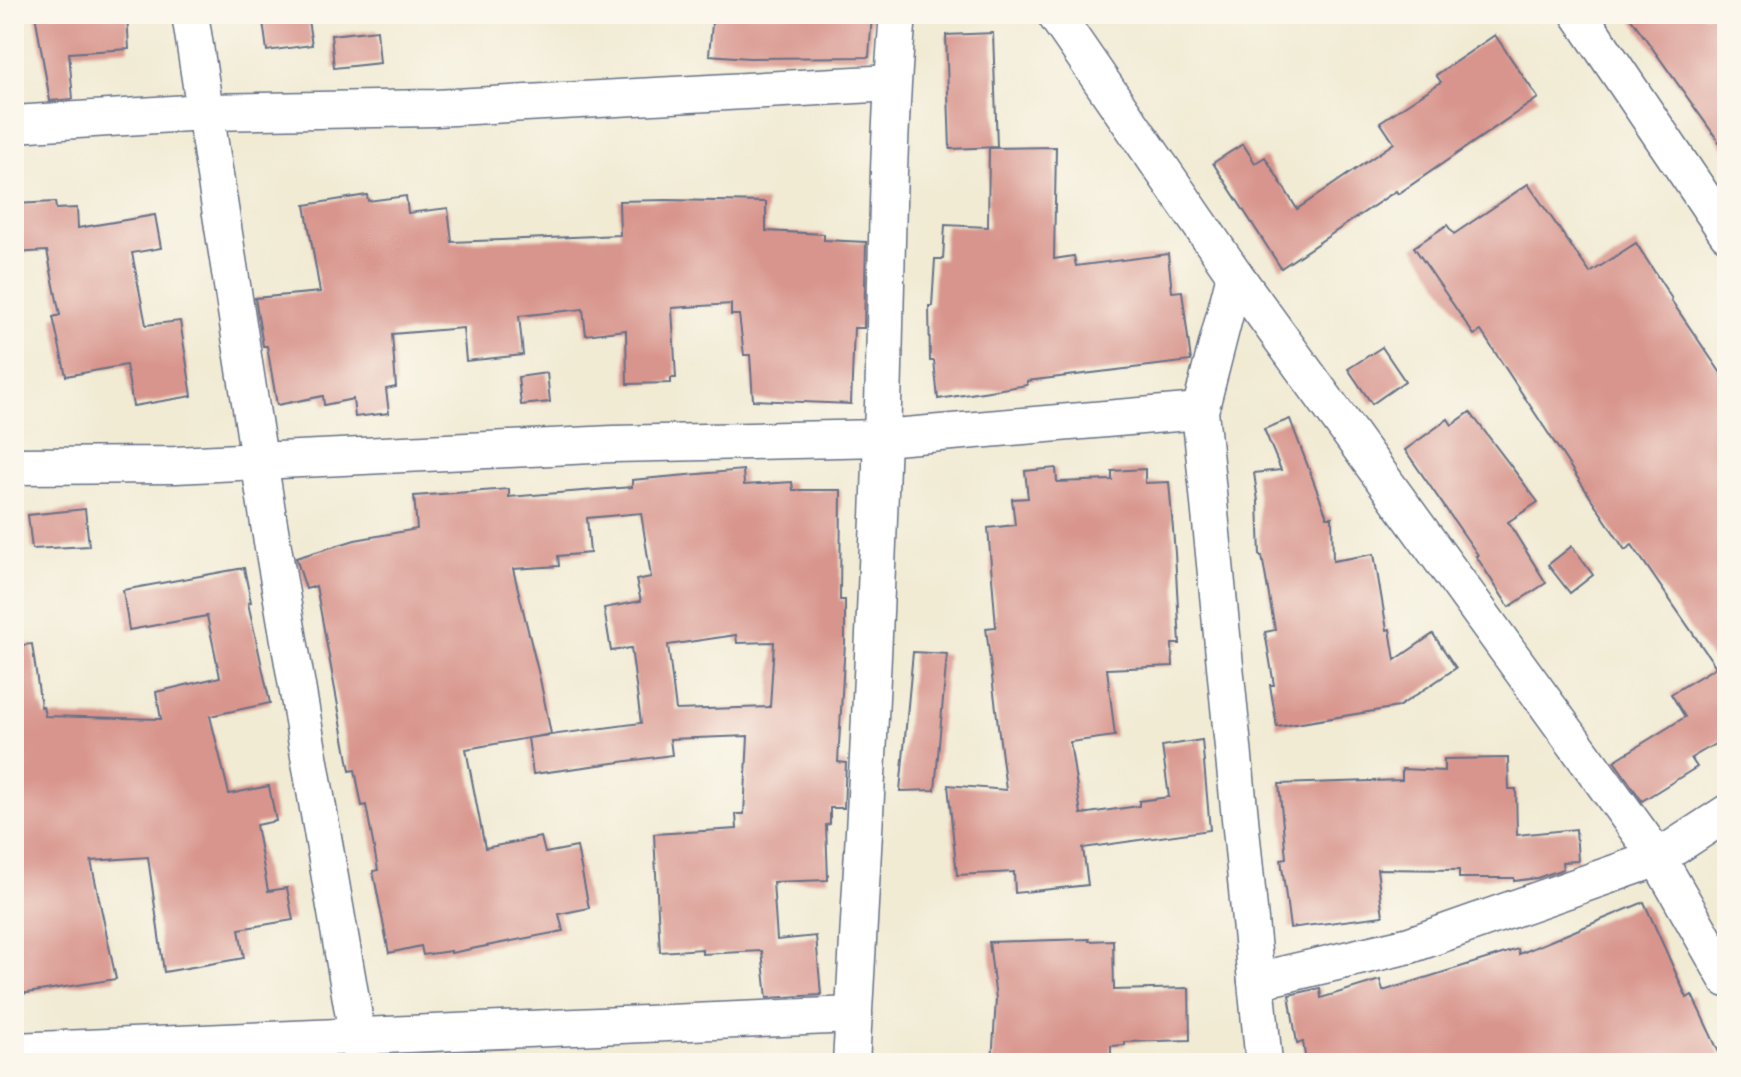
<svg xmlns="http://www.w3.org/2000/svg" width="1741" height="1077" viewBox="0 0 1741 1077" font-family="Mynerve,sans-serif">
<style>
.building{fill:#d8958d;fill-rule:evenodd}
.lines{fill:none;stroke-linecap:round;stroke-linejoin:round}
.minor-casing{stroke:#667187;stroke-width:39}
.minor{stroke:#fff;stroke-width:36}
</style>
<rect width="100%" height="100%" fill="#fbf7ec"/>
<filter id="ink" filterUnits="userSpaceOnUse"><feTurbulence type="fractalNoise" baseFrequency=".0125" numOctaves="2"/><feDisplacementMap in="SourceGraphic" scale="16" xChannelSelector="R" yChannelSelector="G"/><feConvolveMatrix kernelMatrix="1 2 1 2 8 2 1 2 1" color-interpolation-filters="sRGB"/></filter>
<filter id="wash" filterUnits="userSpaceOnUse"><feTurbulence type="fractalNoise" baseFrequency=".006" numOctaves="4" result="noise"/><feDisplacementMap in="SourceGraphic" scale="32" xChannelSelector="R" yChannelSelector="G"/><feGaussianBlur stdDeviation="1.8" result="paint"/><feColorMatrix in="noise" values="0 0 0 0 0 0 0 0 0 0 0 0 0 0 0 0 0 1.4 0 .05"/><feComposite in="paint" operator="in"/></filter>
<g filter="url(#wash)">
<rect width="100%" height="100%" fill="#f1ebd4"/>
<g id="blocks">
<g class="building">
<path d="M 35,14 L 127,14 L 129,49 L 69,53 L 73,99 L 50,101 Z"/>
<path d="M 262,14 L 307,14 L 312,45 L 267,51 Z"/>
<path d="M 713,14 L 872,14 L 869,57 L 749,58 L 709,55 Z"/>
<path d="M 1628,14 L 1719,14 L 1727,25 L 1727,153 Z"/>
<path d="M 377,30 L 380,63 L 334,68 L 331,35 Z"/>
<path d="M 993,33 L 997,147 L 950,149 L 946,35 Z"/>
<path d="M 1495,35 L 1538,98 L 1398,194 L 1396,191 L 1281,268 L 1213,163 L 1243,144 L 1255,163 L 1265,157 L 1297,209 L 1394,143 L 1380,122 L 1441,82 L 1436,75 Z"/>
<path d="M 1056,147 L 1054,259 L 1074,256 L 1076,266 L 1168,254 L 1172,292 L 1182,291 L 1191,361 L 1027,381 L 1027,385 L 938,399 L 934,361 L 930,361 L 929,306 L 932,306 L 935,259 L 943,259 L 945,225 L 988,227 L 989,148 Z"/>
<path d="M 1528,184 L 1590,273 L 1636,243 L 1672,299 L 1671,300 L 1727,382 L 1727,737 L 1691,758 L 1697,767 L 1642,801 L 1614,761 L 1685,717 L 1671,694 L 1716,667 L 1632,545 L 1625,550 L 1481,331 L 1474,335 L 1414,247 L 1447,225 L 1454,234 Z"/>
<path d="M 367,195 L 368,201 L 406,196 L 408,213 L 448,208 L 452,242 L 620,235 L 619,201 L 666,200 L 766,202 L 766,231 L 824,234 L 824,240 L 866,242 L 864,328 L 854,328 L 851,404 L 753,400 L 750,355 L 744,355 L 739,315 L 731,315 L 731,304 L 672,308 L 676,378 L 671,378 L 671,383 L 627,384 L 626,330 L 586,335 L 583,309 L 519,316 L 523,355 L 466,361 L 463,328 L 392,334 L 396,387 L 386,389 L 389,413 L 355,417 L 353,399 L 324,405 L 323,396 L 277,405 L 267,346 L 263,346 L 255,298 L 320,292 L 305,205 Z"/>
<path d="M 55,202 L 56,209 L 77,208 L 78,228 L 155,215 L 161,248 L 132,253 L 146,325 L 180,321 L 192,396 L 133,406 L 126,365 L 66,376 L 53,317 L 60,315 L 47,251 L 14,253 L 14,204 Z"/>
<path d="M 1382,347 L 1405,381 L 1372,404 L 1348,369 Z"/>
<path d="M 547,373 L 550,402 L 521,405 L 518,377 Z"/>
<path d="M 1470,412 L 1538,502 L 1508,522 L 1546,583 L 1509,607 L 1476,556 L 1478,555 L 1405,450 L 1448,419 L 1452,425 Z"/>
<path d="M 1290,419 L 1327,517 L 1332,517 L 1333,561 L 1374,554 L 1387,630 L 1390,629 L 1395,660 L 1433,634 L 1456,668 L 1398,707 L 1277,727 L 1270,685 L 1274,685 L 1265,632 L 1275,630 L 1262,556 L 1260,556 L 1258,501 L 1254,473 L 1281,470 L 1264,429 Z"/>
<path d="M 1056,468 L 1057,482 L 1112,480 L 1112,471 L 1145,469 L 1145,483 L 1169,482 L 1175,553 L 1180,644 L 1172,644 L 1173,666 L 1107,669 L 1115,736 L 1070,742 L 1081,814 L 1139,806 L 1139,801 L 1169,797 L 1162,746 L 1202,740 L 1210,830 L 1083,848 L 1088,885 L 1015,893 L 1014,872 L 957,875 L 948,785 L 1006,790 L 986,628 L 996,627 L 988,528 L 1015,525 L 1012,499 L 1028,498 L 1025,471 Z"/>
<path d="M 743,470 L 744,485 L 792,482 L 793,490 L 841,490 L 840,600 L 845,600 L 845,642 L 838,762 L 846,763 L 844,808 L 830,808 L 830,824 L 826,825 L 828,880 L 773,882 L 777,940 L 816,936 L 821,995 L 767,998 L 762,951 L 702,954 L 702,949 L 660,952 L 654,834 L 737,829 L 736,814 L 744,814 L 748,736 L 670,739 L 672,755 L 533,774 L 528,738 L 641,723 L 631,648 L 611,651 L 604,608 L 641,601 L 636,580 L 651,577 L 641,513 L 587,518 L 590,553 L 558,556 L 559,566 L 513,569 L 540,679 L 551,734 L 466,749 L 485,848 L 541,837 L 545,853 L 577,847 L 589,908 L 559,914 L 563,931 L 451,953 L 451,951 L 423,955 L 421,946 L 389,953 L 373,871 L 378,870 L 366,805 L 362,806 L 355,770 L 350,771 L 316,586 L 306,589 L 296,558 L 355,540 L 417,529 L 414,496 L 509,489 L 509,497 L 632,487 L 632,480 ZM 736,635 L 737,643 L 774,642 L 770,707 L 676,710 L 668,645 Z"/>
<path d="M 85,509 L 89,546 L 32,549 L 28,515 Z"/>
<path d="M 1572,546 L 1593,575 L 1570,593 L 1548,565 Z"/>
<path d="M 244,568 L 251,602 L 248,603 L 270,703 L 210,716 L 229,794 L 269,786 L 276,821 L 256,825 L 268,891 L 287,888 L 293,920 L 239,929 L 244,958 L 164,972 L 148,857 L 91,861 L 116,979 L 14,995 L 14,646 L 32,644 L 41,707 L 43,706 L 45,716 L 161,719 L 156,692 L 220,677 L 207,616 L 129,630 L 123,590 Z"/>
<path d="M 913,652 L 947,654 L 935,790 L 900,791 Z"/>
<path d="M 1508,758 L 1509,789 L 1516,789 L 1517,835 L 1576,829 L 1578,861 L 1562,862 L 1563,869 L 1537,878 L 1514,881 L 1514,878 L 1459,878 L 1459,870 L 1377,869 L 1383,916 L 1290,928 L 1281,859 L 1286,858 L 1279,784 L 1402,780 L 1402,769 L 1444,771 L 1444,759 Z"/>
<path d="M 1644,902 L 1687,998 L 1692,995 L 1724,1063 L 1306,1063 L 1303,1042 L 1297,1043 L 1289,995 L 1320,988 L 1321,998 L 1380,980 L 1383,991 L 1518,949 L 1519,954 Z"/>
<path d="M 1089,939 L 1089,941 L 1113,940 L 1114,990 L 1189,988 L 1190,1040 L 1125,1042 L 1125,1045 L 1111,1046 L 1111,1063 L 992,1063 L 996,999 L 989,942 Z"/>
</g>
</g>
</g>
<g filter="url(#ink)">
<use href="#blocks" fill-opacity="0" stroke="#667187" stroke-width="2"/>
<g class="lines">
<g class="minor-casing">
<g id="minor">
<path d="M 190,14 L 269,524 L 362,1063"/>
<path d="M 1055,14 L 1235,275 L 1658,858 L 1727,979"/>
<path d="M 1579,14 L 1727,233"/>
<path d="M 14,124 L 204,112 L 435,108 L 892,83"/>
<path d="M 1235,275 L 1200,411 L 1264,1063"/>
<path d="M 14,466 L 175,465 L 613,444 L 882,438 L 1200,411"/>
<path d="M 1256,981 L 1410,945 L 1658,858 L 1727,813"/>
<path d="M 14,1051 L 854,1015"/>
<path d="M 851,1063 C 863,854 875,645 882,436 C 887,295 886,154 898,14"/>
</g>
</g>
<use href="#minor" class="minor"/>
</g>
</g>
<rect width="1741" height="1077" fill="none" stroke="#fbf7ec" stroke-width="48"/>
</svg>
